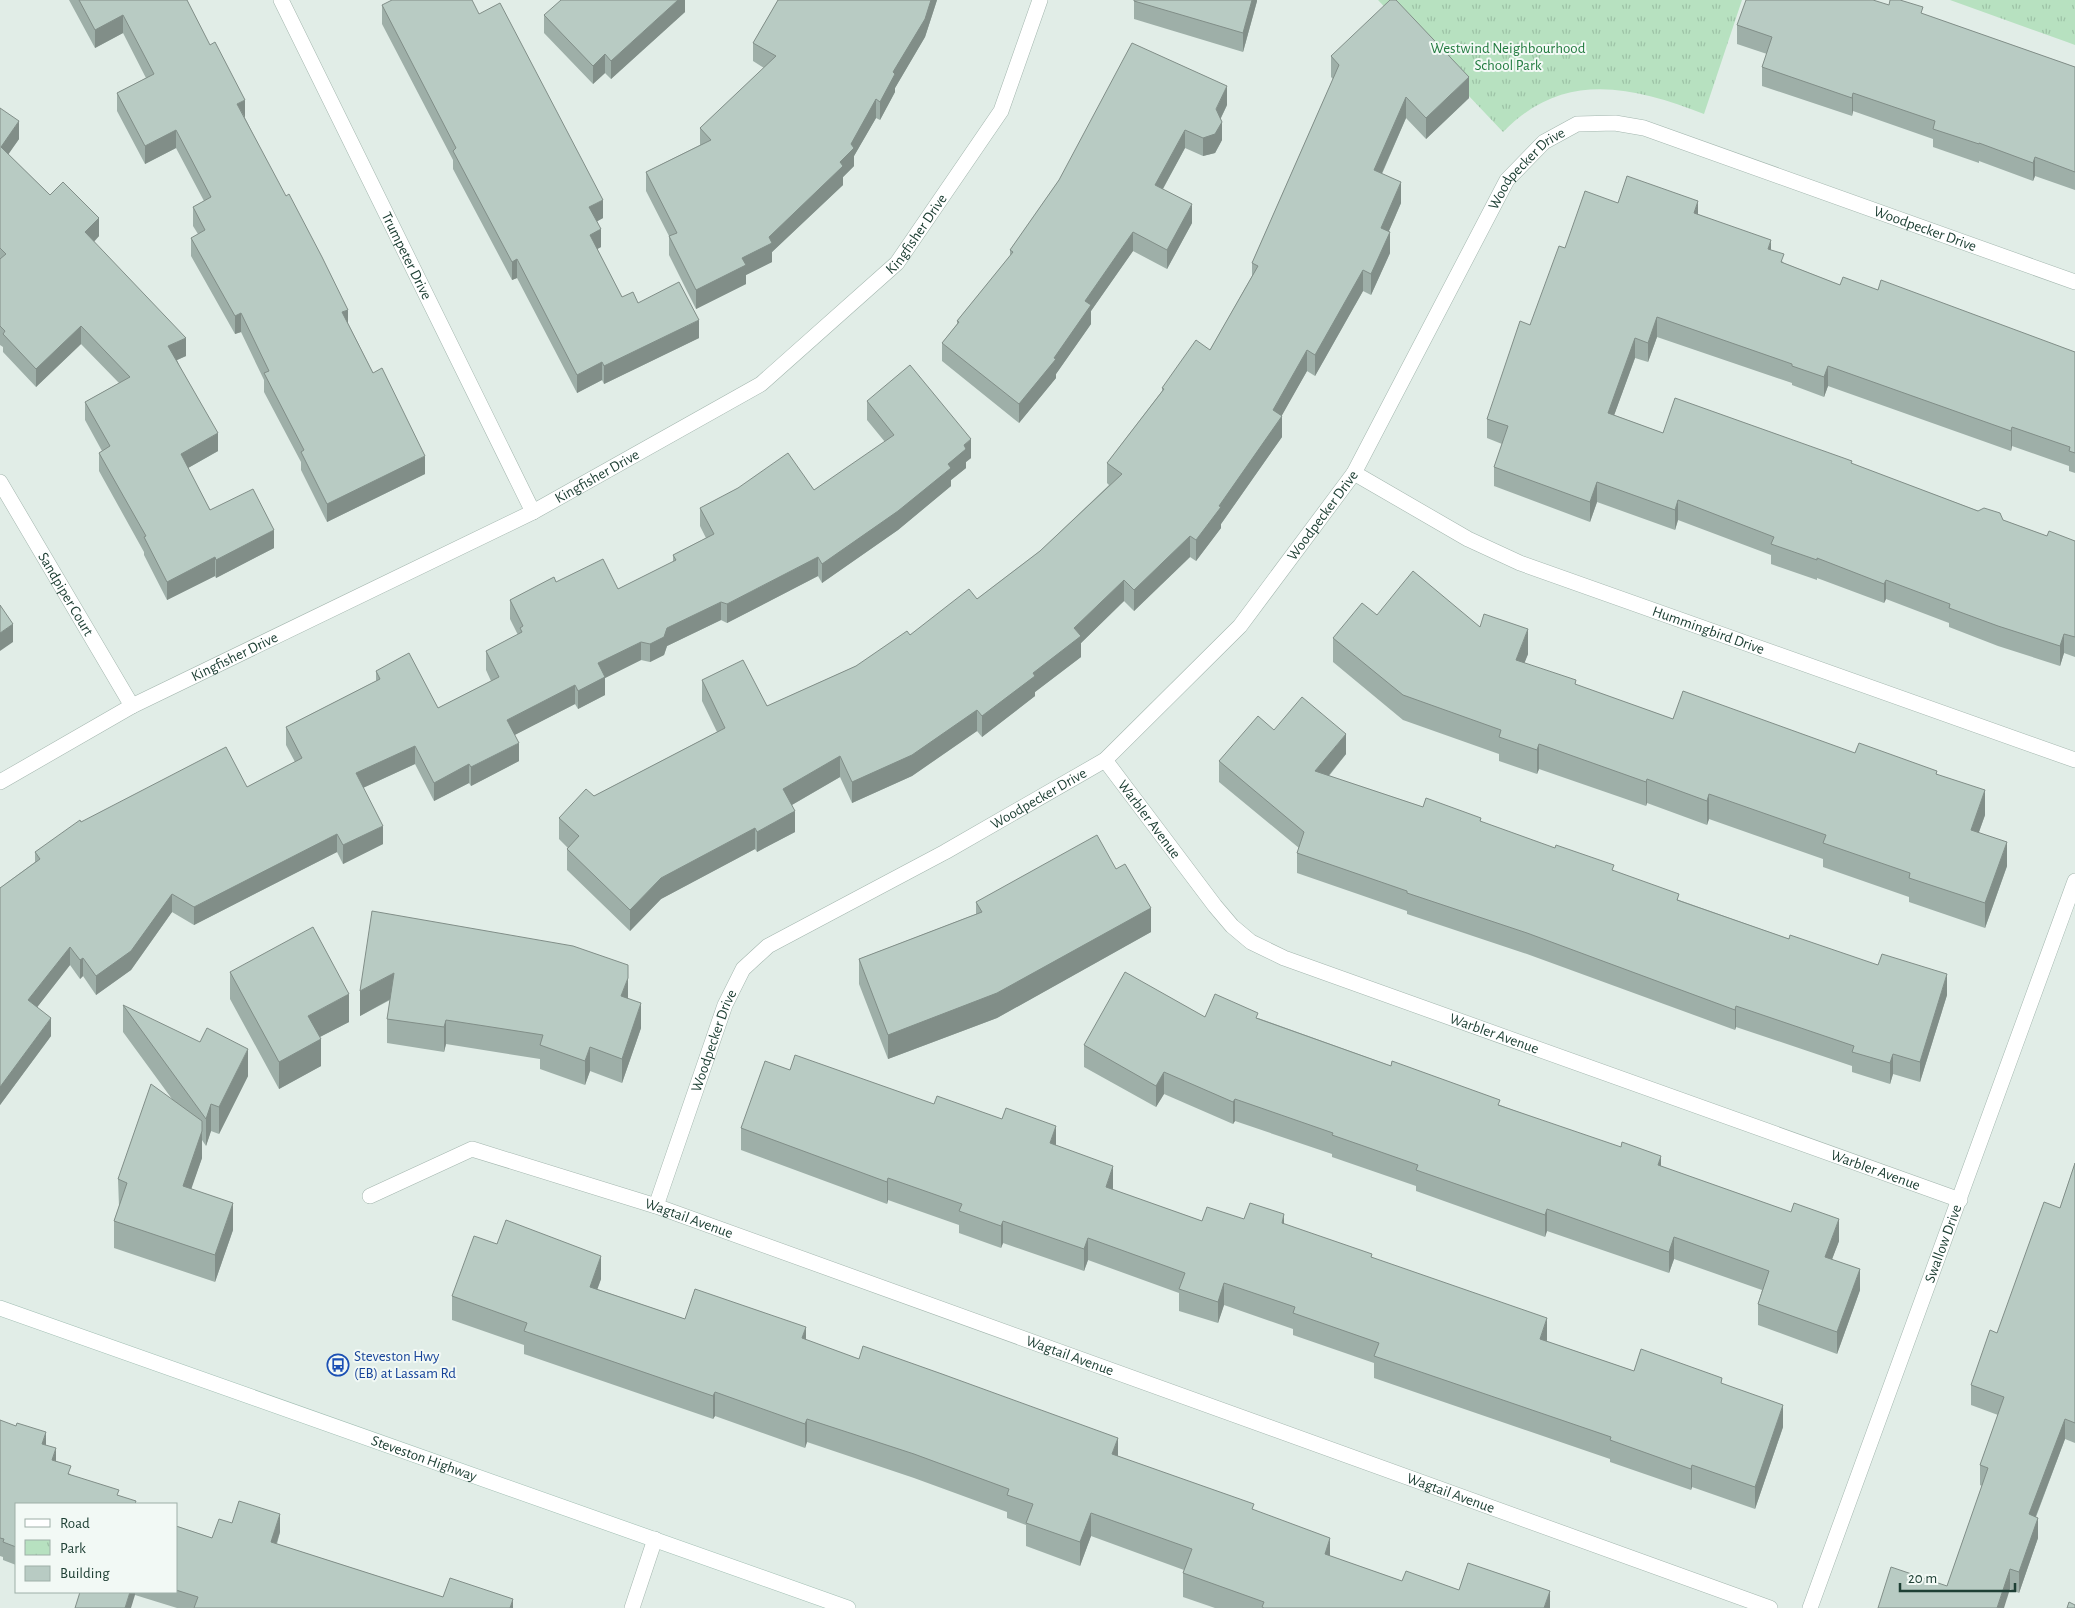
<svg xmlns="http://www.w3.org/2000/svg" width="2075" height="1608" viewBox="0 0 2075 1608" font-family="'Alegreya Sans',sans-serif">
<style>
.park{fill:url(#park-tufts)}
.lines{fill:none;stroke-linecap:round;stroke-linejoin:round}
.minor-casing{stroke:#a3b6ae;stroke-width:16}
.secondary-casing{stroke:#a0bdb2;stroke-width:16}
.minor{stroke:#fff;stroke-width:15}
.secondary{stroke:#fff;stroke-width:15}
.wall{fill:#9eafa8}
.shaded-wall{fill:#818e88}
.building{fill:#b8cbc3;stroke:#818e88}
.labels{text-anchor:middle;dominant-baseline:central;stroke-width:4;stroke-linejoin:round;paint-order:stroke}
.park-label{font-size:15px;fill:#247c41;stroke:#f2f9f5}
.street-label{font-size:15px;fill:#1f4035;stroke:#f2f9f5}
.transit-label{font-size:15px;fill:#164399;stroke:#f2f9f5;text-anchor:start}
</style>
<defs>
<pattern id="park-tufts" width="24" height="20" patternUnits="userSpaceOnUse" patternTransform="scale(1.25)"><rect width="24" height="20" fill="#b7e1c0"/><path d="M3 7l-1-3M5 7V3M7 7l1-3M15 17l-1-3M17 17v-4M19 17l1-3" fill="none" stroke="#9dc2a6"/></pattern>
</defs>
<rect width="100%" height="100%" fill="#e1ede7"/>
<g class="park">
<path d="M 1378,0 L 1742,0 L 1704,114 C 1632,86 1563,70 1503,132 Z"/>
<path d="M 1950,0 L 2075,0 L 2075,45 L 2067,42 Z"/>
</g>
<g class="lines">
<g class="minor-casing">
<g id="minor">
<path id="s1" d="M 281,0 L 533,512"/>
<path id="s2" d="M 1354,473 L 1468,539 L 1520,563 L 2075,760"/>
<path id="s3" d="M 0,482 L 132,706"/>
<path id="s4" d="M 1105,760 L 1215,906 L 1232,926 L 1251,942 L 1284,958 L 1960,1200"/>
<path id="s5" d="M 0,782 L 132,706 L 533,512 L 761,384 L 897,263 L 1001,111 L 1040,0"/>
<path id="s6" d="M 370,1196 L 472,1149 L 656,1206 L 1770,1608"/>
<path id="s7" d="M 656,1206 L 725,1005 L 743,969 L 768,946 L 945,852 L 1105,760 L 1240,626 L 1354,473 L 1507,180 L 1544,142 L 1577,124 L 1615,123 L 1644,128 L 2075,282"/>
<path d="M 632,1608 L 655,1539"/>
<path id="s8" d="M 1810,1608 L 2075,881"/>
</g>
</g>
<g class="secondary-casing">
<g id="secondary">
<path id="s9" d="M 0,1308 L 848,1608"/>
</g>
</g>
<use href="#minor" class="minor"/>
<use href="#secondary" class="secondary"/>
</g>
<g class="wall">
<path d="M 69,0 L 187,0 L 245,118 L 373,373 L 425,474 L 327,522 L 301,470 L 301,462 L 264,392 L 264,380 L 241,332 L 235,334 L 191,256 L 191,238 L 198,234 L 193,226 L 193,207 L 204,201 L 176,148 L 145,164 L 117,111 L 117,93 L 146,78 L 123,33 L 95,48 Z"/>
<path d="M 685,0 L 685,12 L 611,79 L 605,73 L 593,84 L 544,33 L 544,15 Z"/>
<path d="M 778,0 L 937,0 L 925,37 L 895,88 L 895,92 L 880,120 L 876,118 L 854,156 L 854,166 L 843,177 L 843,185 L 772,252 L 772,262 L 746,275 L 746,284 L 696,309 L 669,255 L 669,236 L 646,191 L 646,172 L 700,145 L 700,128 L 764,68 L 753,61 L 753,43 Z"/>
<path d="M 1134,0 L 1257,0 L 1257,1 L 1243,52 L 1134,19 Z"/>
<path d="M 382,5 L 479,14 L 603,218 L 597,221 L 601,247 L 597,249 L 622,297 L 638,303 L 699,338 L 604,384 L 602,380 L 577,393 L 517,278 L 512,280 L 453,169 L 453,160 L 382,24 Z"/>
<path d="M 1889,5 L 1923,14 L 2075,67 L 2075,190 L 2035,176 L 2033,181 L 1979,161 L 1979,163 L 1933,147 L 1933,139 L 1853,111 L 1852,116 L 1762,86 L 1762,67 L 1767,54 L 1737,44 L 1737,25 Z"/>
<path d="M 1331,56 L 1469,98 L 1426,139 L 1406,118 L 1382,174 L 1401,203 L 1389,231 L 1390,253 L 1371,295 L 1363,291 L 1315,376 L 1307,371 L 1281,416 L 1282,437 L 1221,524 L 1221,528 L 1196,561 L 1190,557 L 1134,611 L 1124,601 L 1081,643 L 1081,657 L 1035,692 L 1035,696 L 982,737 L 977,731 L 912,776 L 852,803 L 840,777 L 792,805 L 795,832 L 757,852 L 755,849 L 661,899 L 630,931 L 567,870 L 567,849 L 568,848 L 559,839 L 559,818 L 594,796 L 717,732 L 702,701 L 702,680 L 767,706 L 856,666 L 910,635 L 977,599 L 1040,551 L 1109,485 L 1107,483 L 1107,463 L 1162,391 L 1162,388 L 1210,350 L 1252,276 L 1252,263 L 1333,79 L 1331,77 Z"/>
<path d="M 1227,105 L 1221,118 L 1222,140 L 1215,153 L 1203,156 L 1185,148 L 1163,189 L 1192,223 L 1167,269 L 1133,251 L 1091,311 L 1091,324 L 1056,374 L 1056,378 L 1019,423 L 942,361 L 942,343 L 957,324 L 957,321 L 1010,256 L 1010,250 L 1059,180 Z"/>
<path d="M 0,108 L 19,139 L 8,154 L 50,195 L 99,236 L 94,242 L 186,356 L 177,360 L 218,451 L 188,468 L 210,510 L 274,548 L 216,578 L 215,576 L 167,600 L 144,555 L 144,552 L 99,471 L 99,453 L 102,451 L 85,420 L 85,402 L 119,383 L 81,344 L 36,387 L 3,352 L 3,347 L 0,345 Z"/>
<path d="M 1618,203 L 1698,214 L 1771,250 L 1784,263 L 1840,285 L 1878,290 L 2075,352 L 2075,473 L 2069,471 L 2069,466 L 2012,446 L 2011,451 L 1828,386 L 1824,397 L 1792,385 L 1792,383 L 1657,337 L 1648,362 L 1635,358 L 1614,415 L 1663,433 L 1852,464 L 2003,520 L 2047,536 L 2075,541 L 2075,657 L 2064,653 L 2060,666 L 1998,646 L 1949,627 L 1949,623 L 1886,599 L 1884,603 L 1817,578 L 1817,580 L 1771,564 L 1771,555 L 1678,520 L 1675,530 L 1597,502 L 1590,522 L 1494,486 L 1494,467 L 1502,444 L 1487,438 L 1487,419 L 1565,248 Z"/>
<path d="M 867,401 L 971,458 L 966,462 L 966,468 L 951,480 L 951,486 L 898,530 L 822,583 L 818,576 L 727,623 L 721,620 L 667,646 L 664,655 L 650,662 L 641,660 L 605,678 L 605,695 L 578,709 L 575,704 L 514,735 L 519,761 L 471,786 L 469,783 L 434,801 L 415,764 L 363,788 L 383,844 L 343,864 L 337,852 L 194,925 L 172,912 L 131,970 L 96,995 L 83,976 L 80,979 L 70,965 L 37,1007 L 51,1036 L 0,1105 L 0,888 L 35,862 L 35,852 L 81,822 L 247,787 L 295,762 L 286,745 L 286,727 L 376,681 L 376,671 L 438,708 L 491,681 L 486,670 L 486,651 L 518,635 L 510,619 L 510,600 L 556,582 L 618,589 L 673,562 L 673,555 L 706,538 L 700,526 L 700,508 L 814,490 L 885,442 L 867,420 Z"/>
<path d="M 1377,615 L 1480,627 L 1528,654 L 1524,663 L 1576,685 L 1673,719 L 1855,753 L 1937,774 L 1985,815 L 1979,832 L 2007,866 L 1985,928 L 1909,902 L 1909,897 L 1823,867 L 1823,859 L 1709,819 L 1707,825 L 1647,803 L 1646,806 L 1539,769 L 1537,774 L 1499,761 L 1499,754 L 1403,720 L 1333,662 L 1333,638 Z"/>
<path d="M 1274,730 L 1346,754 L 1329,776 L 1423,807 L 1481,822 L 1614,871 L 1679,900 L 1947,995 L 1920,1082 L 1893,1074 L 1890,1084 L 1852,1072 L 1852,1066 L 1736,1027 L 1735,1030 L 1527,954 L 1407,914 L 1407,911 L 1297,873 L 1297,853 L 1299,848 L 1219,782 L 1219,761 Z"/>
<path d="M 1116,869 L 1151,932 L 997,1018 L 888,1059 L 859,984 L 859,959 L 976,914 L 976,902 Z"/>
<path d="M 230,972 L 349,1022 L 320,1037 L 321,1066 L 279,1089 L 230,999 Z"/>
<path d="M 360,991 L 628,999 L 641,1028 L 622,1083 L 590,1071 L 585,1085 L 540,1069 L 540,1059 L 446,1044 L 444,1052 L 387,1043 L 387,1019 L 390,1000 L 360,1016 Z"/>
<path d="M 123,1005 L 248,1076 L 219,1134 L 211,1131 L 206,1146 L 202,1140 L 202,1158 L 191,1188 L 233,1230 L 215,1282 L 114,1248 L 114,1221 L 119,1206 L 118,1179 L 172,1099 L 123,1032 Z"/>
<path d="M 1258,1018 L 1500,1105 L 1661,1166 L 1839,1241 L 1832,1259 L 1860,1290 L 1837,1354 L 1758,1325 L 1758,1304 L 1762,1290 L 1674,1259 L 1669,1273 L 1547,1231 L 1545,1237 L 1416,1191 L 1416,1186 L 1332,1157 L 1332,1154 L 1235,1121 L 1233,1124 L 1164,1094 L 1156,1107 L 1084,1067 L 1084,1045 Z"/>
<path d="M 790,1070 L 1056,1146 L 1113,1188 L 1113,1190 L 1202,1221 L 1244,1219 L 1284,1224 L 1372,1258 L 1547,1340 L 1546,1341 L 1634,1371 L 1722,1384 L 1783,1427 L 1755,1509 L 1692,1487 L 1691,1490 L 1610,1462 L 1610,1459 L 1374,1378 L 1374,1363 L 1293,1335 L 1293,1329 L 1224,1305 L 1218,1323 L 1179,1311 L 1179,1293 L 1088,1260 L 1084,1271 L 1003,1243 L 1001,1248 L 959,1233 L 959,1225 L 888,1200 L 887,1204 L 741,1150 L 741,1128 Z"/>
<path d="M 2075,1163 L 2075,1443 L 2065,1439 L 2036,1517 L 2038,1538 L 2019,1593 L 2010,1589 L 1947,1586 L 1982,1486 L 1980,1485 L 1980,1465 L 1998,1415 L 1971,1405 L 1971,1385 L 2060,1208 Z"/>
<path d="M 497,1244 L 601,1279 L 597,1289 L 685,1319 L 806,1340 L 1118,1456 L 1254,1510 L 1330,1556 L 1402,1581 L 1459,1590 L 1550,1608 L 1215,1608 L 1183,1597 L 1183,1573 L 1184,1570 L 1091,1536 L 1080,1566 L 1026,1546 L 1026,1525 L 1007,1518 L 1007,1512 L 914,1478 L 807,1442 L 805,1448 L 715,1416 L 713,1419 L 524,1354 L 524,1345 L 452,1320 L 452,1296 Z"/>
<path d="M 0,1420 L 46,1445 L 56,1461 L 71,1475 L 119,1496 L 136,1504 L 16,1504 L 16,1565 L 3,1560 L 3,1557 L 0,1556 Z"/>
<path d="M 232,1523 L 280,1532 L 277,1544 L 443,1597 L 513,1608 L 177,1608 L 135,1595 L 80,1592 L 176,1592 L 176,1526 L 212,1538 Z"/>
</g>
<g class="shaded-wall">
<path d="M 678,0 L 685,0 L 685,12 L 611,79 L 611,61 Z"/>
<path d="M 931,0 L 937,0 L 925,37 L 895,88 L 895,92 L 880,120 L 880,102 L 893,72 Z"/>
<path d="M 1252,0 L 1257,0 L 1257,1 L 1243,52 L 1243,33 Z"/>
<path d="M 123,15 L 123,33 L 95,48 L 95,30 Z"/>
<path d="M 605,54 L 605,73 L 593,84 L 593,66 Z"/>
<path d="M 1469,77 L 1469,98 L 1426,139 L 1426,118 Z"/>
<path d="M 1227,86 L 1227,105 L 1216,128 L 1216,109 Z"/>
<path d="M 1853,93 L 1853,111 L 1852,116 L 1852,98 Z"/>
<path d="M 1406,97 L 1406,118 L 1374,191 L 1374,170 Z"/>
<path d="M 876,99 L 876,118 L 854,156 L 854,166 L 843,177 L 843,185 L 772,252 L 772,262 L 746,275 L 746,284 L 696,309 L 696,290 L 742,258 L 769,237 L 840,162 Z"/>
<path d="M 245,100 L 245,118 L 237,104 Z"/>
<path d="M 19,121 L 19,139 L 1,165 L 1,147 Z"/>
<path d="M 1222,122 L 1222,140 L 1215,153 L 1203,156 L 1203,138 Z"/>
<path d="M 176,130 L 176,148 L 145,164 L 145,146 Z"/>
<path d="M 1185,130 L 1185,148 L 1155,203 L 1155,185 Z"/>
<path d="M 2035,157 L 2035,176 L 2033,181 L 2033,163 Z"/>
<path d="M 1401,182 L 1401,203 L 1381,249 L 1381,228 Z"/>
<path d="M 603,200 L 603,218 L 589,226 L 589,207 Z"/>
<path d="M 1698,201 L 1698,221 L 1694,213 Z"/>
<path d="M 1192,204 L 1192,223 L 1167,269 L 1167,250 Z"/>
<path d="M 99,218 L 99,236 L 85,251 L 85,232 Z"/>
<path d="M 601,229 L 601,247 L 590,253 L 590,235 Z"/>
<path d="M 1133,232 L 1133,251 L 1091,311 L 1091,324 L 1056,374 L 1056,378 L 1019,423 L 1019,404 L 1054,358 L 1085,301 Z"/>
<path d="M 1390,232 L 1390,253 L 1371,295 L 1371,274 Z"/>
<path d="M 1771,240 L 1771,260 L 1768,249 Z"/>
<path d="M 517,259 L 517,278 L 512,280 L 512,262 Z"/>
<path d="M 1363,270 L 1363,291 L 1315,376 L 1315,355 Z"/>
<path d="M 348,310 L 348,328 L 342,312 Z"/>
<path d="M 241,313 L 241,332 L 235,334 L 235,316 Z"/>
<path d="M 1657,317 L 1657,337 L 1648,362 L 1648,343 Z"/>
<path d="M 699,320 L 699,338 L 604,384 L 604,366 Z"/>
<path d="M 81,326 L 81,344 L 36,387 L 36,369 Z"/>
<path d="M 186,338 L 186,356 L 168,364 L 168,346 Z"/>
<path d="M 1635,338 L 1635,358 L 1608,432 L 1608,413 Z"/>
<path d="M 1307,350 L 1307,371 L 1276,426 L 1282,416 L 1282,437 L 1221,524 L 1221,528 L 1196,561 L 1196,540 L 1219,506 Z"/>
<path d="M 602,362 L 602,380 L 577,393 L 577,375 Z"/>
<path d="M 1828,366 L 1828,386 L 1824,397 L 1824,377 Z"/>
<path d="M 2012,427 L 2012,446 L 2011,451 L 2011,431 Z"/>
<path d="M 218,433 L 218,451 L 181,472 L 181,454 Z"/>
<path d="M 971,439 L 971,458 L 966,462 L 966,468 L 951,480 L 951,486 L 898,530 L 822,583 L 822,564 L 948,464 L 964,445 Z"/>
<path d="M 425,456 L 425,474 L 327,522 L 327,504 Z"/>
<path d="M 1597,482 L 1597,502 L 1590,522 L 1590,502 Z"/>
<path d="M 1678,500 L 1678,520 L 1675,530 L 1675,510 Z"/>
<path d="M 274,530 L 274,548 L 216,578 L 216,560 Z"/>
<path d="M 1190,536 L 1190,557 L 1134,611 L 1134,590 Z"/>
<path d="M 215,557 L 215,576 L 167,600 L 167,582 Z"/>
<path d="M 818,557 L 818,576 L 727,623 L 727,604 Z"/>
<path d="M 1124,580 L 1124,601 L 1081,643 L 1081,657 L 1035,692 L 1035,696 L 982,737 L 982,716 L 1033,673 L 1074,628 Z"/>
<path d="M 1886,580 L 1886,599 L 1884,603 L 1884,584 Z"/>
<path d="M 721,602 L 721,620 L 667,646 L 664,655 L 650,662 L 650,644 L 667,628 Z"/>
<path d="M 13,624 L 13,642 L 0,651 L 0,633 Z"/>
<path d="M 1528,629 L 1528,654 L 1516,685 L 1516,660 Z"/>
<path d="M 2064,634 L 2064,653 L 2060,666 L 2060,646 Z"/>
<path d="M 641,642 L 641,660 L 605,678 L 605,695 L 578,709 L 578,691 L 598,663 Z"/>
<path d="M 575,685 L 575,704 L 507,739 L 507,720 Z"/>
<path d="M 977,710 L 977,731 L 912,776 L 852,803 L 852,782 Z"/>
<path d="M 1346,734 L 1346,754 L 1315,792 L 1315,771 Z"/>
<path d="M 519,743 L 519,761 L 471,786 L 471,767 Z"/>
<path d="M 1539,744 L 1539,769 L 1537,774 L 1537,750 Z"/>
<path d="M 415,746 L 415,764 L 356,791 L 356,773 Z"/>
<path d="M 840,756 L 840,777 L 783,810 L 783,789 Z"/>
<path d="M 469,764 L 469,783 L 434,801 L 434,783 Z"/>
<path d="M 1647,779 L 1647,803 L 1646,806 L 1646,782 Z"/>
<path d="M 1985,790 L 1985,815 L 1971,854 L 1971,830 Z"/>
<path d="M 1709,794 L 1709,819 L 1707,825 L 1707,801 Z"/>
<path d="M 795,811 L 795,832 L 757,852 L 757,832 Z"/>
<path d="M 383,826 L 383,844 L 343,864 L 343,845 Z"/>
<path d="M 755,828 L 755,849 L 661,899 L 630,931 L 630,910 L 661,878 Z"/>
<path d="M 337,834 L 337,852 L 194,925 L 194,907 Z"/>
<path d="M 2007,842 L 2007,866 L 1985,928 L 1985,903 Z"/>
<path d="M 172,894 L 172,912 L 131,970 L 96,995 L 96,976 Z"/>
<path d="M 1151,908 L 1151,932 L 997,1018 L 888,1059 L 888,1035 Z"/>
<path d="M 70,947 L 70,965 L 28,1019 L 28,1000 Z"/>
<path d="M 83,958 L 83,976 L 80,979 L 80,960 Z"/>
<path d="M 394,973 L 394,997 L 360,1016 L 360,991 Z"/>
<path d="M 1947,974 L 1947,995 L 1920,1082 L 1920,1062 Z"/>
<path d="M 628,978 L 628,1002 L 621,996 Z"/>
<path d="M 349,994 L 349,1022 L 308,1043 L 308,1016 Z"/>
<path d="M 641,1003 L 641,1028 L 622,1083 L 622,1059 Z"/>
<path d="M 1736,1006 L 1736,1027 L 1735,1030 L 1735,1010 Z"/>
<path d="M 51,1018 L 51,1036 L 0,1105 L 0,1087 Z"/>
<path d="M 446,1020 L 446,1044 L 444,1052 L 444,1027 Z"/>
<path d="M 321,1039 L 321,1066 L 279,1089 L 279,1062 Z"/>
<path d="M 590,1047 L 590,1071 L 585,1085 L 585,1061 Z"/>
<path d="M 248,1049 L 248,1076 L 219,1134 L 219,1107 Z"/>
<path d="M 1893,1054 L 1893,1074 L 1890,1084 L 1890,1063 Z"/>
<path d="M 1164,1072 L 1164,1094 L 1156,1107 L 1156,1086 Z"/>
<path d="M 1235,1099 L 1235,1121 L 1233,1124 L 1233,1102 Z"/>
<path d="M 211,1104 L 211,1131 L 206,1146 L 206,1119 Z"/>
<path d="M 1056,1126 L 1056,1147 L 1050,1143 Z"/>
<path d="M 202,1131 L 202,1158 L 183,1213 L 183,1186 Z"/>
<path d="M 1661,1156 L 1661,1178 L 1658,1165 Z"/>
<path d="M 1113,1166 L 1113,1188 L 1106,1209 L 1106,1187 Z"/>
<path d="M 888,1178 L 888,1200 L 887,1204 L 887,1182 Z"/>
<path d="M 233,1203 L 233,1230 L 215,1282 L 215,1255 Z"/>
<path d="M 1547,1209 L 1547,1231 L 1545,1237 L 1545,1215 Z"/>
<path d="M 1284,1214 L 1284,1236 L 1282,1223 Z"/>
<path d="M 1839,1219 L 1839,1241 L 1825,1278 L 1825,1257 Z"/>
<path d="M 1003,1221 L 1003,1243 L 1001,1248 L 1001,1226 Z"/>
<path d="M 1674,1237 L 1674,1259 L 1669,1273 L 1669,1252 Z"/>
<path d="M 1088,1238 L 1088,1260 L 1084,1271 L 1084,1249 Z"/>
<path d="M 601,1256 L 601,1279 L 590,1310 L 590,1287 Z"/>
<path d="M 1860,1269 L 1860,1290 L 1837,1354 L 1837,1332 Z"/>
<path d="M 1224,1283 L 1224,1305 L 1218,1323 L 1218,1302 Z"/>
<path d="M 1547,1318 L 1547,1340 L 1540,1361 L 1540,1339 Z"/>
<path d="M 806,1327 L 806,1350 L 802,1338 Z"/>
<path d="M 715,1392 L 715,1416 L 713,1419 L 713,1396 Z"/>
<path d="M 1783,1405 L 1783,1427 L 1755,1509 L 1755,1487 Z"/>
<path d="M 807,1419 L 807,1442 L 805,1448 L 805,1424 Z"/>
<path d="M 2065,1419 L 2065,1439 L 2029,1534 L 2029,1514 Z"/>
<path d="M 46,1432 L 46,1450 L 42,1444 Z"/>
<path d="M 1118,1438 L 1118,1462 L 1112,1454 Z"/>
<path d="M 56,1448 L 56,1466 L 52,1460 Z"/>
<path d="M 1692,1465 L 1692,1487 L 1691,1490 L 1691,1469 Z"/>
<path d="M 1091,1513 L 1091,1536 L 1080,1566 L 1080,1542 Z"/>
<path d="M 280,1514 L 280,1532 L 271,1560 L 271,1542 Z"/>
<path d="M 2038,1518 L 2038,1538 L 2019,1593 L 2019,1572 Z"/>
<path d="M 1330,1538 L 1330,1561 L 1325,1554 Z"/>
<path d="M 2010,1569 L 2010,1589 L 2004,1608 L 1997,1608 Z"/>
<path d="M 1550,1591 L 1550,1608 L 1544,1608 Z"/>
<path d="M 130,1592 L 135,1592 L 135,1595 L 131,1608 L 125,1608 Z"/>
<path d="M 513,1599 L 513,1608 L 510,1608 Z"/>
</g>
<g class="building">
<path d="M 79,0 L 187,0 L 210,45 L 215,42 L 245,100 L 237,104 L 286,196 L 289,194 L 322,257 L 348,310 L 342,312 L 373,373 L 382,368 L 425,456 L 327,504 L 301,452 L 304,450 L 264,373 L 269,371 L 241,313 L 235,316 L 191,238 L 205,230 L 193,207 L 211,197 L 176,130 L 145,146 L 117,93 L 154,74 L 123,15 L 95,30 Z"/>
<path d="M 392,0 L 472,0 L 479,14 L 500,3 L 603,200 L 589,207 L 601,229 L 590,235 L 622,297 L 633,292 L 638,303 L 679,282 L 699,320 L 604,366 L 602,362 L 577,375 L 517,259 L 512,262 L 453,151 L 456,148 L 382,5 Z"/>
<path d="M 561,0 L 678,0 L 611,61 L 605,54 L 593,66 L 544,15 Z"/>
<path d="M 778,0 L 931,0 L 925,19 L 893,72 L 895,74 L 880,102 L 876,99 L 851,144 L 854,148 L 840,162 L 843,166 L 769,237 L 772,243 L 742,258 L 746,265 L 696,290 L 669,236 L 677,233 L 646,172 L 711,140 L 700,128 L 776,56 L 753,43 Z"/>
<path d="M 1134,0 L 1252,0 L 1243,33 L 1134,1 Z"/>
<path d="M 1390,0 L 1396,0 L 1469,77 L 1426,118 L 1406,97 L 1374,170 L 1401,182 L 1381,228 L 1390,232 L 1371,274 L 1363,270 L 1315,355 L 1307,350 L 1273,410 L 1282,416 L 1219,506 L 1221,507 L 1196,540 L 1190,536 L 1134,590 L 1124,580 L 1074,628 L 1081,636 L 1033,673 L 1035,676 L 982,716 L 977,710 L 912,755 L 852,782 L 840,756 L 783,789 L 795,811 L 757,832 L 755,828 L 661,878 L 630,910 L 567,849 L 579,836 L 559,818 L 586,789 L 594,796 L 725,728 L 702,680 L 743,660 L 767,706 L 856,666 L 907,631 L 910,635 L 969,589 L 977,599 L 1040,551 L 1122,474 L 1107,463 L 1164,389 L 1162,388 L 1196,340 L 1210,350 L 1258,266 L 1252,263 L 1339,65 L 1331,56 Z"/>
<path d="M 1746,0 L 1873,0 L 1889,5 L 1890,0 L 1900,0 L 1923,7 L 1921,13 L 2075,67 L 2075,172 L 2035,157 L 2033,163 L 1979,143 L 1979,144 L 1933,129 L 1935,121 L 1853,93 L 1852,98 L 1762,67 L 1772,37 L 1737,25 Z"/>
<path d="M 1132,43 L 1227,86 L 1216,109 L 1222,122 L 1215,134 L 1203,138 L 1185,130 L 1155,185 L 1192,204 L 1167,250 L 1133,232 L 1085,301 L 1091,305 L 1054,358 L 1056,359 L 1019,404 L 942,343 L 959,322 L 957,321 L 1013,252 L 1010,250 L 1059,180 Z"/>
<path d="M 0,108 L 19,121 L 1,147 L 50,195 L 63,182 L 99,218 L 85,232 L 186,338 L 168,346 L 218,433 L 181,454 L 210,510 L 253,489 L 274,530 L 216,560 L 215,557 L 167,582 L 144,537 L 146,536 L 99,453 L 110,446 L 85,402 L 130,377 L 81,326 L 36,369 L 3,334 L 5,331 L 0,326 L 0,259 L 6,254 L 0,248 Z"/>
<path d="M 1627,176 L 1698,201 L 1694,213 L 1771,240 L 1768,249 L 1784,254 L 1781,262 L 1840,285 L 1843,277 L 1878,290 L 1881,280 L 2075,352 L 2075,453 L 2069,451 L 2070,447 L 2012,427 L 2011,431 L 1828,366 L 1824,377 L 1792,366 L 1792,364 L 1657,317 L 1648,343 L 1635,338 L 1608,413 L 1663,433 L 1675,398 L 1852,461 L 1851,463 L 1978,511 L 1984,508 L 2000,513 L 2003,520 L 2047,536 L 2049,531 L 2075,541 L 2075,637 L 2064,634 L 2060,646 L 1998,626 L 1949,608 L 1950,604 L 1886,580 L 1884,584 L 1817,558 L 1817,560 L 1771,544 L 1774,537 L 1678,500 L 1675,510 L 1597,482 L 1590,502 L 1494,467 L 1508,426 L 1487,419 L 1520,321 L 1530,325 L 1559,246 L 1565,248 L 1585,191 L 1618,203 Z"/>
<path d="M 910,365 L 971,439 L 964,445 L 966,449 L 948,464 L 951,468 L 898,511 L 822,564 L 818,557 L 727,604 L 721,602 L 667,628 L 664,637 L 650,644 L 641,642 L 598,663 L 605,677 L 578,691 L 575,685 L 507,720 L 519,743 L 471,767 L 469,764 L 434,783 L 415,746 L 356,773 L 383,826 L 343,845 L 337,834 L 194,907 L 172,894 L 131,951 L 96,976 L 83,958 L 80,960 L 70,947 L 28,1000 L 51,1018 L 0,1087 L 0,888 L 40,859 L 35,852 L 80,820 L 81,822 L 226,747 L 247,787 L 302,758 L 286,727 L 380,679 L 376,671 L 409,653 L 438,708 L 499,677 L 486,651 L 522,632 L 520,628 L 523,626 L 510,600 L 554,577 L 556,582 L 603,559 L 618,589 L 676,560 L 673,555 L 714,534 L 700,508 L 738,488 L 788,453 L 814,490 L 894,435 L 867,401 Z"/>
<path d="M 1413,571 L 1480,627 L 1484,614 L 1528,629 L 1516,660 L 1576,680 L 1575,684 L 1673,719 L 1683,691 L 1855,753 L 1859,743 L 1937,771 L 1936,774 L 1985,790 L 1971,830 L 2007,842 L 1985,903 L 1909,878 L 1910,873 L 1823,843 L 1826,835 L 1709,794 L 1707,801 L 1647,779 L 1646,782 L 1539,744 L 1537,750 L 1499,737 L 1501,730 L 1403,695 L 1333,638 L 1362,603 L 1377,615 Z"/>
<path d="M 0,605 L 13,624 L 0,633 Z"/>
<path d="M 1302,697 L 1346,734 L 1315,771 L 1423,807 L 1426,798 L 1481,818 L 1480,821 L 1555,848 L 1556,845 L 1614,865 L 1612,870 L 1679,894 L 1677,900 L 1789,939 L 1790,935 L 1878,965 L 1882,954 L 1947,974 L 1920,1062 L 1893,1054 L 1890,1063 L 1852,1052 L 1854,1046 L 1736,1006 L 1735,1010 L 1527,933 L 1407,893 L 1407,891 L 1297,853 L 1304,832 L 1219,761 L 1258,716 L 1274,730 Z"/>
<path d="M 1097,835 L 1116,869 L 1125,864 L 1151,908 L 997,993 L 888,1035 L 859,959 L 982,912 L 976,902 Z"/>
<path d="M 372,911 L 573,946 L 628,965 L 628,978 L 621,996 L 641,1003 L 622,1059 L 590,1047 L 585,1061 L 540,1045 L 543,1035 L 446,1020 L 444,1027 L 387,1019 L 394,973 L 360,991 Z"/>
<path d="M 313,927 L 349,994 L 308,1016 L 321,1039 L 279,1062 L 230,972 Z"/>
<path d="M 1125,972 L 1205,1017 L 1215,994 L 1258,1013 L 1256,1018 L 1391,1066 L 1392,1061 L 1500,1100 L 1498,1105 L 1621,1147 L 1622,1142 L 1661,1156 L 1658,1165 L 1791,1212 L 1794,1203 L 1839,1219 L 1825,1257 L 1860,1269 L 1837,1332 L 1758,1304 L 1769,1271 L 1674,1237 L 1669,1252 L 1547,1209 L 1545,1215 L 1416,1170 L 1418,1165 L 1332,1135 L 1333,1133 L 1235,1099 L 1233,1102 L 1164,1072 L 1156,1086 L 1084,1045 Z"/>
<path d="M 123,1005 L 200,1042 L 207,1028 L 248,1049 L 219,1107 L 211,1104 L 206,1119 Z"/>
<path d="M 795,1055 L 934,1104 L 937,1096 L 1002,1119 L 1006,1108 L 1056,1126 L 1050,1143 L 1113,1166 L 1106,1187 L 1202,1221 L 1207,1207 L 1244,1219 L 1250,1203 L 1284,1214 L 1282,1223 L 1372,1254 L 1371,1257 L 1547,1318 L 1540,1339 L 1634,1371 L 1641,1349 L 1722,1378 L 1721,1383 L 1783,1405 L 1755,1487 L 1692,1465 L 1691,1469 L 1610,1440 L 1611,1437 L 1374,1356 L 1379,1343 L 1293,1313 L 1295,1307 L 1224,1283 L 1218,1302 L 1179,1289 L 1185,1273 L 1088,1238 L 1084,1249 L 1003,1221 L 1001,1226 L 959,1211 L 962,1204 L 888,1178 L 887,1182 L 741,1128 L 765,1061 L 790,1070 Z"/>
<path d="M 151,1084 L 202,1121 L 202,1131 L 183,1186 L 233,1203 L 215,1255 L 114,1221 L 127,1183 L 118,1179 Z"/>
<path d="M 2075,1163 L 2075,1423 L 2065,1419 L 2029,1514 L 2038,1518 L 2019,1572 L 2010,1569 L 1997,1608 L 1878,1608 L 1891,1567 L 1947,1586 L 1988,1468 L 1980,1465 L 2004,1397 L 1971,1385 L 1990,1330 L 1997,1333 L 2044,1202 L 2060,1208 Z"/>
<path d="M 506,1220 L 601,1256 L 590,1287 L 685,1319 L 695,1289 L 806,1327 L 802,1338 L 859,1359 L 863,1346 L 942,1374 L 1118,1438 L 1112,1454 L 1254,1504 L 1252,1509 L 1330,1538 L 1325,1554 L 1402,1581 L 1406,1571 L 1459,1590 L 1468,1563 L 1550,1591 L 1544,1608 L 1264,1608 L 1262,1607 L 1264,1602 L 1183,1573 L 1192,1549 L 1091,1513 L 1080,1542 L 1026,1523 L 1033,1504 L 1007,1495 L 1009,1489 L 914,1454 L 807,1419 L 805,1424 L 715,1392 L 713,1396 L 524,1331 L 527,1323 L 452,1296 L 474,1236 L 497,1244 Z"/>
<path d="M 0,1420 L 16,1426 L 17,1423 L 46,1432 L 42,1444 L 56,1448 L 52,1460 L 71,1466 L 68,1474 L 119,1490 L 117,1495 L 136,1501 L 135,1504 L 16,1504 L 16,1547 L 3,1542 L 4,1539 L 0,1538 Z"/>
<path d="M 239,1501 L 280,1514 L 271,1542 L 443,1597 L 450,1578 L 513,1599 L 510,1608 L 194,1608 L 198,1597 L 176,1590 L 176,1526 L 212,1538 L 219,1519 L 232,1523 Z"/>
<path d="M 80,1592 L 130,1592 L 125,1608 L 75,1608 Z"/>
<path d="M 2069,1602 L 2075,1605 L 2075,1608 L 2067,1608 Z"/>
</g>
<defs>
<g id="bus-ring" transform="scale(1.125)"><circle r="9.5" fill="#f2f9f5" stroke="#1a4fb4" stroke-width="1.5"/><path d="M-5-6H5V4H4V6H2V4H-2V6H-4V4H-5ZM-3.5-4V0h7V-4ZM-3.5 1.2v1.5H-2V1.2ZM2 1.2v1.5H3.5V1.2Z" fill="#1a4fb4"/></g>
</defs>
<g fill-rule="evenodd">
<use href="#bus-ring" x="338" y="1365"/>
</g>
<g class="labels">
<g class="park-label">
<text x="1508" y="48">Westwind Neighbourhood<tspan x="1508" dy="17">School Park</tspan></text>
</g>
<g class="street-label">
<text stroke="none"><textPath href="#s7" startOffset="1405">Woodpecker Drive</textPath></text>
<text stroke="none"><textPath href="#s7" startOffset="1840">Woodpecker Drive</textPath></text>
<text stroke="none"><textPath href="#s5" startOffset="1076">Kingfisher Drive</textPath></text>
<text stroke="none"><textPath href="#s1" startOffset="285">Trumpeter Drive</textPath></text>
<text stroke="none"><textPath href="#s5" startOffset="671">Kingfisher Drive</textPath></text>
<text stroke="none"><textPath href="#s7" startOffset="1000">Woodpecker Drive</textPath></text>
<text stroke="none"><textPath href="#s3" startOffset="130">Sandpiper Court</textPath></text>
<text stroke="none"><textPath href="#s2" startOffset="389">Hummingbird Drive</textPath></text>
<text stroke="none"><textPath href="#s5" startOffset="266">Kingfisher Drive</textPath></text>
<text stroke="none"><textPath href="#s7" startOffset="595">Woodpecker Drive</textPath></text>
<text stroke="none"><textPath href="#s4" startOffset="74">Warbler Avenue</textPath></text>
<text stroke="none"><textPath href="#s4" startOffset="494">Warbler Avenue</textPath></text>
<text stroke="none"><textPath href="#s7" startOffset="175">Woodpecker Drive</textPath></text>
<text stroke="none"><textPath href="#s4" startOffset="899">Warbler Avenue</textPath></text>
<text stroke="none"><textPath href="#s6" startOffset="340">Wagtail Avenue</textPath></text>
<text stroke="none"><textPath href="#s8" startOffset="388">Swallow Drive</textPath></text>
<text stroke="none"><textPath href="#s6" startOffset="745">Wagtail Avenue</textPath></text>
<text stroke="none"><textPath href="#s9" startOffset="450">Steveston Highway</textPath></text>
<text stroke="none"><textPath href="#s6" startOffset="1150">Wagtail Avenue</textPath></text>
</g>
<g class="transit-label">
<text x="354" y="1356">Steveston Hwy<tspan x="354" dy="17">(EB) at Lassam Rd</tspan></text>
</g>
</g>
<rect x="15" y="1503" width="162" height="90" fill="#f2f9f5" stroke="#9eafa8"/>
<rect x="25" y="1519" width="25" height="8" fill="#ffffff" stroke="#9eafa8"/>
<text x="60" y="1528" font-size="15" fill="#1f4035">Road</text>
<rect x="25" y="1540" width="25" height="15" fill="url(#park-tufts)" stroke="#9eafa8"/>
<text x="60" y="1553" font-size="15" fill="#1f4035">Park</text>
<rect x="25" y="1566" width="25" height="15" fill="#b8cbc3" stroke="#9eafa8"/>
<text x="60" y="1578" font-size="15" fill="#1f4035">Building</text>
<path d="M1900 1583v8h115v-8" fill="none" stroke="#1f4035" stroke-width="2.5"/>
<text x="1908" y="1583" font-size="15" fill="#1f4035" stroke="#f2f9f5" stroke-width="4" paint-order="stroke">20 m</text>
</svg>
